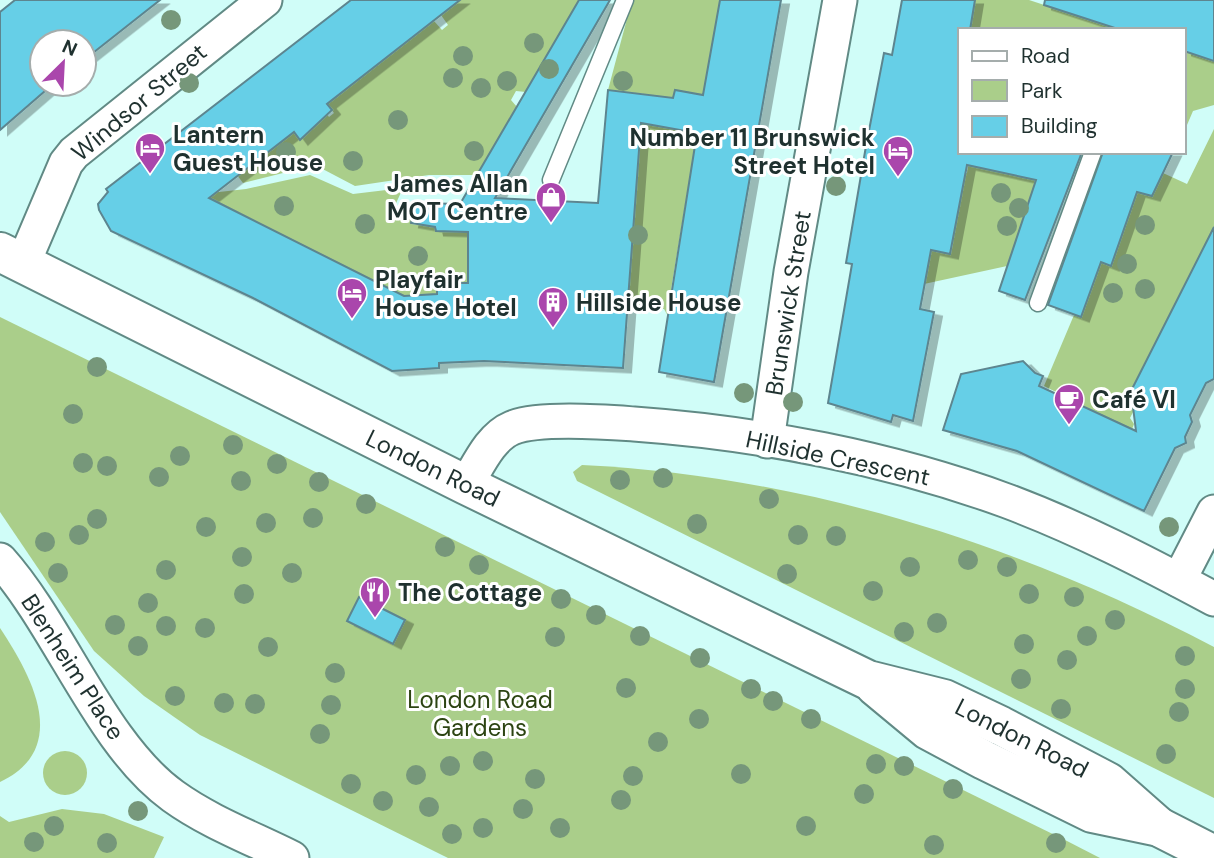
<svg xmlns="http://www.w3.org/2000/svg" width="1214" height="858" viewBox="0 0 1214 858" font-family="'DM Sans',sans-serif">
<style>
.green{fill:#aace8a}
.building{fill:#66cfe7;stroke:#5d858f;stroke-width:2;filter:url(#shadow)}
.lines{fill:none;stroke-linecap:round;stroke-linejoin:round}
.lane-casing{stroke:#618a85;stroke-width:19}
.street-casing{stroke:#618a85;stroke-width:37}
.secondary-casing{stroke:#618a85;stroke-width:42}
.lane{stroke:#fff;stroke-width:16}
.street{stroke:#fff;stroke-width:33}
.secondary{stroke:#fff;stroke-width:38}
.tree{fill:#76977a}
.labels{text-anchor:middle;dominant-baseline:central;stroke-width:6;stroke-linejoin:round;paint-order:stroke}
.street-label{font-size:24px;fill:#1f312f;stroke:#fff}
.poi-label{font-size:24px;font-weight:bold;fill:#1f312f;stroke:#fff;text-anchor:start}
.park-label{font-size:24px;fill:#2c4412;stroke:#fff}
</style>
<defs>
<filter id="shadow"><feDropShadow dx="8" dy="4.5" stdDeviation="0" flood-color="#0004"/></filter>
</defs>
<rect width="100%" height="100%" fill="#d0fdf8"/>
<g class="green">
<path d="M 460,0 L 579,0 L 549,53 L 572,67 L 555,95 L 516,91 L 511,100 L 517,107 L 477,175 L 429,175 L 355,186 L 315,165 L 243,183 L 237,175 L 293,131 L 300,139 L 322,108 L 329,117 L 334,113 L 327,104 L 434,21 L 442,30 L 448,25 L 441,15 Z"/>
<path d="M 632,0 L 720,0 L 703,95 L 675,90 L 668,127 L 697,133 L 669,302 L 675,312 L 668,316 L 664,309 L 627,306 L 644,94 L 608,90 Z"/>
<path d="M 961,0 L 1029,0 L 1121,30 L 970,30 L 973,14 Z"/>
<path d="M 1184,51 L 1214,61 L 1214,105 L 1193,111 L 1187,125 L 1184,124 Z"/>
<path d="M 953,129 L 960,130 L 960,152 L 1036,181 L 1007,266 L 924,284 L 931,250 L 951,253 L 953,243 L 933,240 L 946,170 L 967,173 L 969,158 L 948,154 Z"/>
<path d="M 1214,129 L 1214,227 L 1131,391 L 1135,408 L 1130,418 L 1134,424 L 1131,432 L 1104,425 L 1106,417 L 1044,386 L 1074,315 L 1081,317 L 1101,262 L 1111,266 L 1137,192 L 1152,196 L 1163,173 L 1187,184 Z"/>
<path d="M 310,175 L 353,194 L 403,188 L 392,212 L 412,219 L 411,224 L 435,227 L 436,231 L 483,232 L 468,265 L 468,282 L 473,283 L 437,294 L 404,296 L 209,200 L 210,193 L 246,189 Z"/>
<path d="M 0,317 L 1067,841 L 1100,858 L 448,858 L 200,735 L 144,696 L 94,651 L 0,512 Z"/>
<path d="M 582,465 C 804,476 1019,544 1214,647 L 1214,798 L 577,481 L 573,472 Z"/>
<path d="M 0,628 C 31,675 72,748 0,782 Z"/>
<circle cx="65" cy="773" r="22"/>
<path d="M 62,809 L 104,814 L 164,837 L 154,858 L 0,858 L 0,816 L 9,822 Z"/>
</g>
<g class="building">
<path d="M 15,0 L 160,0 L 84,60 L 84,42 L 42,42 L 42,84 L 53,84 L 0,130 L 0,12 Z"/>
<path d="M 351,0 L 460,0 L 327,104 L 332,110 L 300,140 L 294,132 L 209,198 L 404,296 L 437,294 L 437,283 L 468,283 L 468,232 L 436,231 L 435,227 L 411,223 L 416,203 L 460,204 L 579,0 L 610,0 L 495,198 L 598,203 L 608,90 L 673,98 L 675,90 L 703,95 L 720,0 L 781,0 L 714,382 L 659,372 L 697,133 L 641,123 L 623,368 L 484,361 L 439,363 L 439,368 L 392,371 L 253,298 L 111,231 L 99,210 L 98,204 L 108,192 L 106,189 Z"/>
<path d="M 902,0 L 975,0 L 970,30 L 960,30 L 960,152 L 1082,152 L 1025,300 L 999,291 L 1036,180 L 967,165 L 950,254 L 931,250 L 920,309 L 934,312 L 913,421 L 893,415 L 891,422 L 828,403 L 852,264 L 846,263 L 866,146 L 884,53 L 892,55 Z"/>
<path d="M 1045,0 L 1214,0 L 1214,61 L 1184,51 L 1184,30 L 1121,30 L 1044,5 Z"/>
<path d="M 1103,152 L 1173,152 L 1152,196 L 1137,192 L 1111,266 L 1101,262 L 1081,317 L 1048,305 Z"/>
<path d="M 1214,227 L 1214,379 L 1206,383 L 1190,415 L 1192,422 L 1185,437 L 1186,443 L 1175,448 L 1144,511 L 1017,451 L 943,430 L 961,374 L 1023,361 L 1035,373 L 1043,376 L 1039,386 L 1136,431 L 1131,391 Z"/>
<path d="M 359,597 L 405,620 L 393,644 L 347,621 Z"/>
</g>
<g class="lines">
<g class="lane-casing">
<g id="lane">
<path d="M 551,180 L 625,0"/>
<path d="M 1038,303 L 1093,152"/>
</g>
</g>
<g class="street-casing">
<g id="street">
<path d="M 23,264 L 66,163 L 74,153 L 265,0"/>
<path d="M 767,441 L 791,272 L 840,0"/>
<path d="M 466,485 C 478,466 490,437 512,428 C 538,417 605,422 634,424 C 759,433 890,458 1007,501 C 1079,528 1147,563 1214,599"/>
<path d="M 0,560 C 60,627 101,744 173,796 C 209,822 252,838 292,858"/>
<path d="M 1179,580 L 1214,512"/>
</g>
</g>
<g class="secondary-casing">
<g id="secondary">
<path d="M 0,252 L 466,485 L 868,680 L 944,699 L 1001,726 L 1108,782 L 1159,827"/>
<path d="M 875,686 L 928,730 L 984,760 L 1092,813 L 1159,827 L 1214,855"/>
</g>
</g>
<use href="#lane" class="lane"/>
<use href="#street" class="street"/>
<use href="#secondary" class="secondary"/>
</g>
<g class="tree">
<circle cx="171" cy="20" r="10"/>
<circle cx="534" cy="43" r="10"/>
<circle cx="463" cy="56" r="10"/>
<circle cx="549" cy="69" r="10"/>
<circle cx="453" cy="78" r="10"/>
<circle cx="507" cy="81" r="10"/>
<circle cx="623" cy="81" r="10"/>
<circle cx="189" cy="83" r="10"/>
<circle cx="481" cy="88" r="10"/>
<circle cx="398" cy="120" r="10"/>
<circle cx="474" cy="151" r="10"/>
<circle cx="286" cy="152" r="10"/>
<circle cx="353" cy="161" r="10"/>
<circle cx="836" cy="186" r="10"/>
<circle cx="1001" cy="193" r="10"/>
<circle cx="284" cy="206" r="10"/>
<circle cx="1019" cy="208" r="10"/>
<circle cx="365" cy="224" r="10"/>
<circle cx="1145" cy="225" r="10"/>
<circle cx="1007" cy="226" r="10"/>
<circle cx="638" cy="235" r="10"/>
<circle cx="418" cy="256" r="10"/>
<circle cx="1127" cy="264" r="10"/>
<circle cx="1145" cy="289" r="10"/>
<circle cx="1113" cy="293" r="10"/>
<circle cx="97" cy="367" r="10"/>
<circle cx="744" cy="393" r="10"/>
<circle cx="793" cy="402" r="10"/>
<circle cx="73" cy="414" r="10"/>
<circle cx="233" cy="445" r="10"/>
<circle cx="180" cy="456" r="10"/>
<circle cx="83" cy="463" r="10"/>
<circle cx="277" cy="464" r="10"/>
<circle cx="107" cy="466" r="10"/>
<circle cx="159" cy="477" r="10"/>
<circle cx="663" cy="478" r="10"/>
<circle cx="620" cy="480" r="10"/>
<circle cx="241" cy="481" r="10"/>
<circle cx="319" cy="482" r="10"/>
<circle cx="769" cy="499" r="10"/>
<circle cx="366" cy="504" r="10"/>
<circle cx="313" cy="518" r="10"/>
<circle cx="97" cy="519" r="10"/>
<circle cx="266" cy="523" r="10"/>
<circle cx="697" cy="524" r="10"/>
<circle cx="206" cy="527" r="10"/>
<circle cx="1169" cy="527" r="10"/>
<circle cx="79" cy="535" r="10"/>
<circle cx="798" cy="535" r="10"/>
<circle cx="836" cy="536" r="10"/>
<circle cx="45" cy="542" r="10"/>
<circle cx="445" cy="547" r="10"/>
<circle cx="242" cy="557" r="10"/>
<circle cx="968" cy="560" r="10"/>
<circle cx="479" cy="565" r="10"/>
<circle cx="910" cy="567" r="10"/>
<circle cx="1007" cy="567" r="10"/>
<circle cx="166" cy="570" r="10"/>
<circle cx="58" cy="573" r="10"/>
<circle cx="292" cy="573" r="10"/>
<circle cx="787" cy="574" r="10"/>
<circle cx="873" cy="591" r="10"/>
<circle cx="244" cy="594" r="10"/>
<circle cx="1029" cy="594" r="10"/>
<circle cx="1074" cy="597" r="10"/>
<circle cx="561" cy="599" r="10"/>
<circle cx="148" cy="603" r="10"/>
<circle cx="596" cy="615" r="10"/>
<circle cx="1115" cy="620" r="10"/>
<circle cx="937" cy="623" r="10"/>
<circle cx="115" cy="625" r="10"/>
<circle cx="166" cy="626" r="10"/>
<circle cx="205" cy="628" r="10"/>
<circle cx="904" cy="632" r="10"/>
<circle cx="640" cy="636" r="10"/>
<circle cx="1087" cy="636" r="10"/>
<circle cx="555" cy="637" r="10"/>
<circle cx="1024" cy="644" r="10"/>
<circle cx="138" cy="646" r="10"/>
<circle cx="268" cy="647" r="10"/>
<circle cx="1185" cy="656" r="10"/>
<circle cx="700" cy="658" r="10"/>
<circle cx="1067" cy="660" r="10"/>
<circle cx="335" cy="673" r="10"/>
<circle cx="1021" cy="679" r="10"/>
<circle cx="626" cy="688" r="10"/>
<circle cx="751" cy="689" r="10"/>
<circle cx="1185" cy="689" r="10"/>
<circle cx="175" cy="696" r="10"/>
<circle cx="773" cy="701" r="10"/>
<circle cx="224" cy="703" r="10"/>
<circle cx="255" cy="704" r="10"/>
<circle cx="331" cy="705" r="10"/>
<circle cx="1061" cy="709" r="10"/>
<circle cx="1179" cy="712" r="10"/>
<circle cx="699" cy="719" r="10"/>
<circle cx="811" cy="719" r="10"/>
<circle cx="320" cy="734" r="10"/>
<circle cx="658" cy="742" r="10"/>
<circle cx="1166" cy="754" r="10"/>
<circle cx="483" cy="761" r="10"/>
<circle cx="876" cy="764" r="10"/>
<circle cx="450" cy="766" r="10"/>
<circle cx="904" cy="766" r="10"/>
<circle cx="741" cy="774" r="10"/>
<circle cx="416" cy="775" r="10"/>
<circle cx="633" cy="776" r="10"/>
<circle cx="535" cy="779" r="10"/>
<circle cx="351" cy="784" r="10"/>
<circle cx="953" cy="789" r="10"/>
<circle cx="864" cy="794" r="10"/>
<circle cx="621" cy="800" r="10"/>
<circle cx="383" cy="801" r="10"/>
<circle cx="429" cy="807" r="10"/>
<circle cx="523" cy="809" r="10"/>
<circle cx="138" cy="811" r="10"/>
<circle cx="54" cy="826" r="10"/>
<circle cx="806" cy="826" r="10"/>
<circle cx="483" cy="828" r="10"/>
<circle cx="560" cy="828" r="10"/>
<circle cx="452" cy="834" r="10"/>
<circle cx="34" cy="842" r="10"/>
<circle cx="107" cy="843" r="10"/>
<circle cx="1056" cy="843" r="10"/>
<circle cx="934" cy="845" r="10"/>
</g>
<defs>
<g id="hotel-pin" transform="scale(1.575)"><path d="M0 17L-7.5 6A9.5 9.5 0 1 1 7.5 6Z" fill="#aa46ac" stroke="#fff"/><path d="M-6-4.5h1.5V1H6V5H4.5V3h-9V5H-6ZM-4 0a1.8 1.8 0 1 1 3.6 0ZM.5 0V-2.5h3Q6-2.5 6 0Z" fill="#fff"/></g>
<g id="shop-pin" transform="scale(1.575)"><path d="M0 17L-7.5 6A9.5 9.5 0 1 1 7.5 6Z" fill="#aa46ac" stroke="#fff"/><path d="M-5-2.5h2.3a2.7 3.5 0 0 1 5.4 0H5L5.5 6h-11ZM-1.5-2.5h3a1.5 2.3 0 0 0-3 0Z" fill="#fff"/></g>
<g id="building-pin" transform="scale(1.575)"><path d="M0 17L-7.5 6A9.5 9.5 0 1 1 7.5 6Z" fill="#aa46ac" stroke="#fff"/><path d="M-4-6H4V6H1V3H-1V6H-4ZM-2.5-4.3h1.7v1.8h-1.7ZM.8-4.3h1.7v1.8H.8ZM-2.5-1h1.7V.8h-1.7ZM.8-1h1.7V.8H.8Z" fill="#fff"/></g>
<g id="cafe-pin" transform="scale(1.575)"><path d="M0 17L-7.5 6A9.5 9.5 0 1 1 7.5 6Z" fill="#aa46ac" stroke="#fff"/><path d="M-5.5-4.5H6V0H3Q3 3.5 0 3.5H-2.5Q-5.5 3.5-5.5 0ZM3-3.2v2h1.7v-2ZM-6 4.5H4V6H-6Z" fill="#fff"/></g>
<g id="restaurant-pin" transform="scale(1.575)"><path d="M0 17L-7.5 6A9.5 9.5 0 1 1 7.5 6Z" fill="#aa46ac" stroke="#fff"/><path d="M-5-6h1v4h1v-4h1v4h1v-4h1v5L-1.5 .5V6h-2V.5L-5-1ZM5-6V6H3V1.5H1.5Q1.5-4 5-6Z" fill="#fff"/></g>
</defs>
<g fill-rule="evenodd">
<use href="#hotel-pin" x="150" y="148"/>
<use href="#hotel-pin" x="898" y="151"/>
<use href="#shop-pin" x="551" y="197"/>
<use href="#hotel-pin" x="352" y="293"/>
<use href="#building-pin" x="553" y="302"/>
<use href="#cafe-pin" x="1069" y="399"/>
<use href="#restaurant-pin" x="375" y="592"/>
</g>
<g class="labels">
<g class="street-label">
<text transform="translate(139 102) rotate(-40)">Windsor Street</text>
<text transform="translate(788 303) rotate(-81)">Brunswick Street</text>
<text transform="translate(838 458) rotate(12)">Hillside Crescent</text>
<text transform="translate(433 468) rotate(26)">London Road</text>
<text transform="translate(73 667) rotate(57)">Blenheim Place</text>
<text transform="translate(1022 738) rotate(27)">London Road</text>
</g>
<g class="poi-label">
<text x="173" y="134">Lantern<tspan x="173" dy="28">Guest House</tspan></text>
<text x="875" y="137" text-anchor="end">Number 11 Brunswick<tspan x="875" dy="28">Street Hotel</tspan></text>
<text x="528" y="183" text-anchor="end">James Allan<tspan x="528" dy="28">MOT Centre</tspan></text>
<text x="375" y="279">Playfair<tspan x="375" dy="28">House Hotel</tspan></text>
<text x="576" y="302">Hillside House</text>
<text x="1092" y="399">Café VI</text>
<text x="398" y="592">The Cottage</text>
</g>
<g class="park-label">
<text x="480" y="699">London Road<tspan x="480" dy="28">Gardens</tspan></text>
</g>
</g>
<rect x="958" y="28" width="228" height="126" fill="#ffffff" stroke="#a5adac" stroke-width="2"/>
<rect x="972" y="51" width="35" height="10" fill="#ffffff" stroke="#a5adac" stroke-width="2"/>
<text x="1021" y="63" font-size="21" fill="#1f312f">Road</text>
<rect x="972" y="80" width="35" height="21" fill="#aace8a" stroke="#a5adac" stroke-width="2"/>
<text x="1021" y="98" font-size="21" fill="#1f312f">Park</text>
<rect x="972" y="116" width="35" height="21" fill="#66cfe7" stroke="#a5adac" stroke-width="2"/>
<text x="1021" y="133" font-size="21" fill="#1f312f">Building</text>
<g transform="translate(63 63) rotate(24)"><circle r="33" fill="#ffffff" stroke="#a5adac" stroke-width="2"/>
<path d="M0-5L12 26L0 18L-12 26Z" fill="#aa46ac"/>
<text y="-10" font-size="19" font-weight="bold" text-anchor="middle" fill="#1f312f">N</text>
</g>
</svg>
